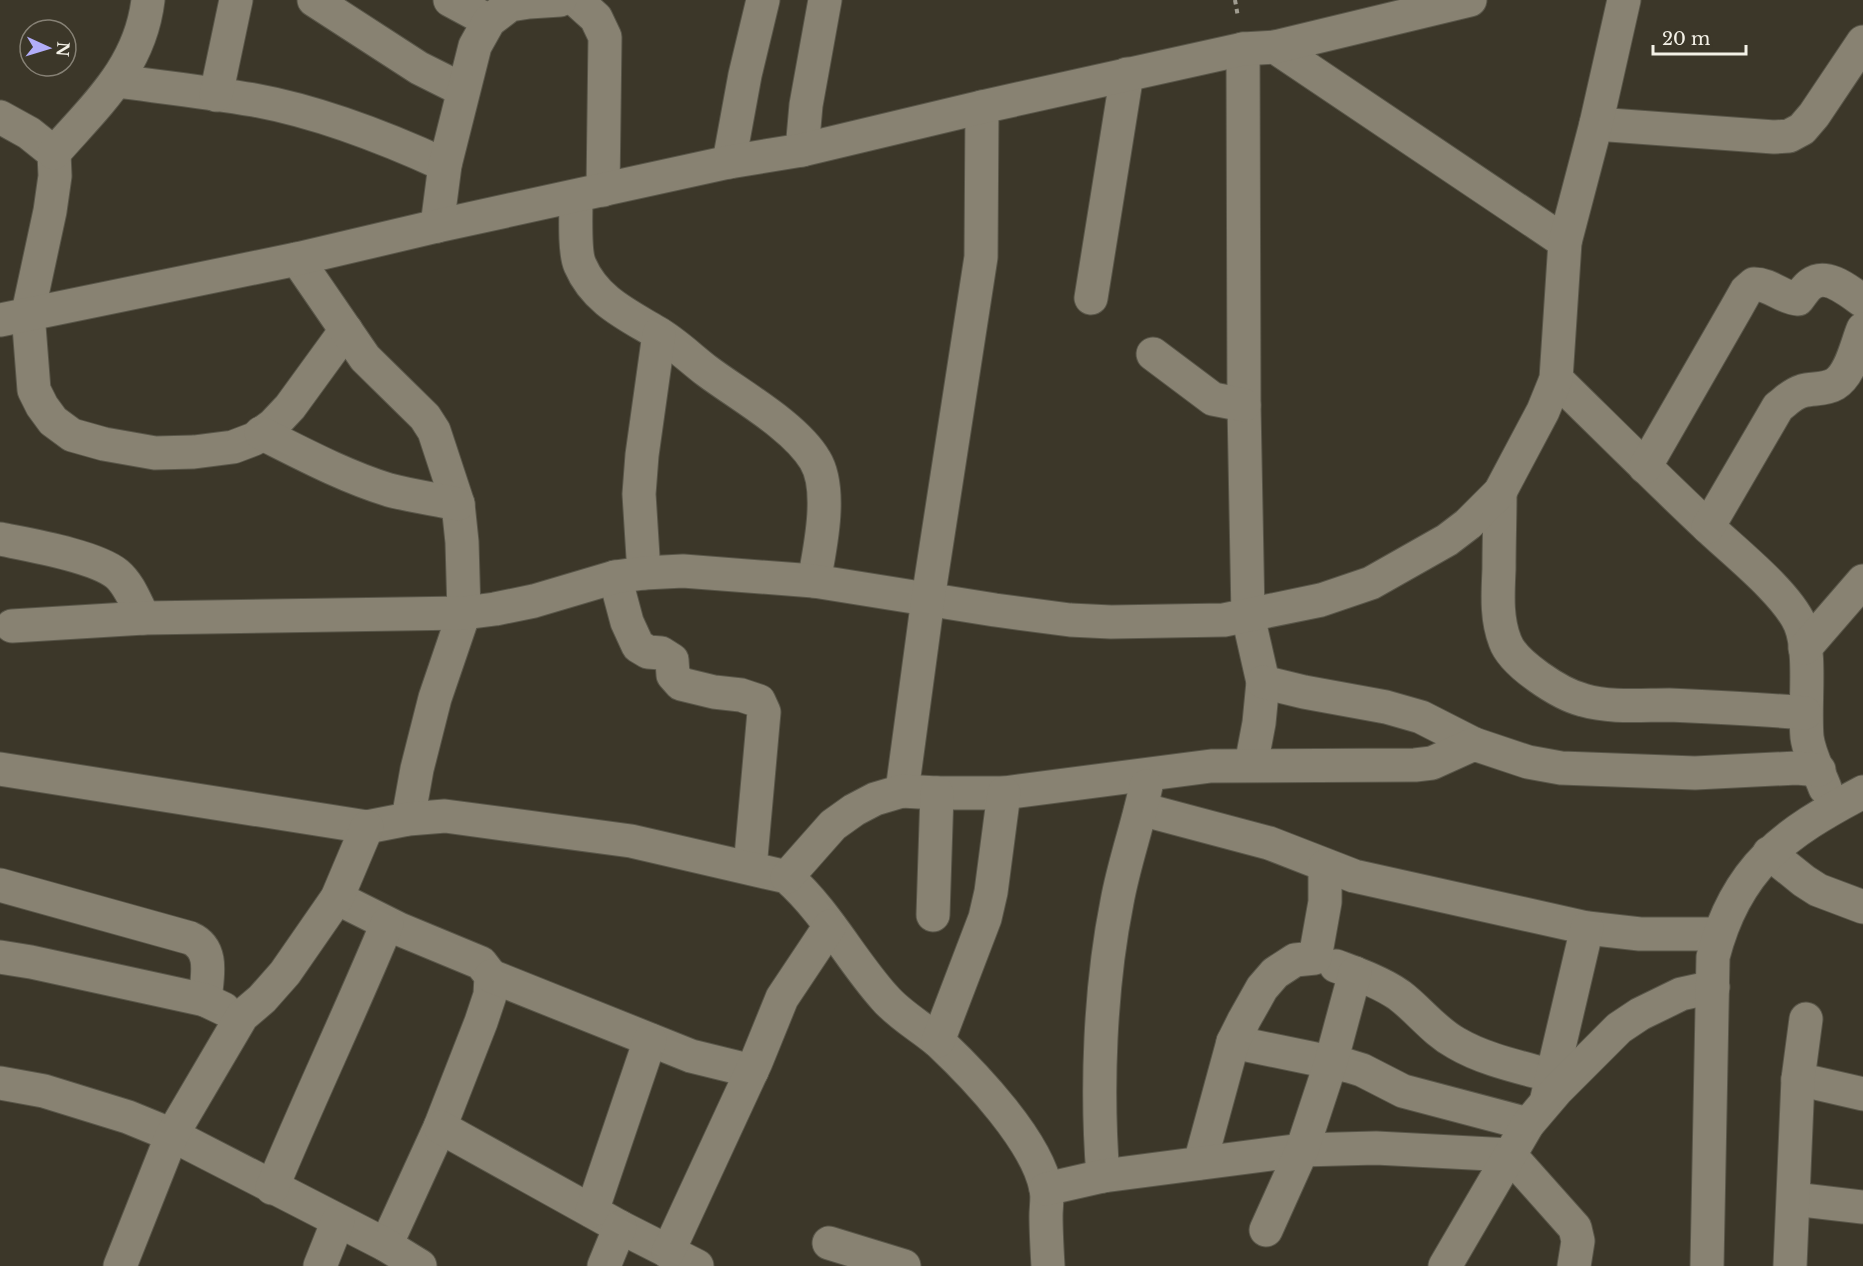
<svg xmlns="http://www.w3.org/2000/svg" width="1863" height="1266" viewBox="0 0 1863 1266" font-family="'Libre Baskerville',serif">
<style>
.lines{fill:none;stroke-linecap:round;stroke-linejoin:round}
.street-casing{stroke:#595649;stroke-width:35}
.secondary-casing{stroke:#595649;stroke-width:35}
.path{stroke:#a09c90;stroke-width:4;stroke-dasharray:4.5 4.5;stroke-linecap:butt}
.street{stroke:#888272;stroke-width:33}
.secondary{stroke:#888272;stroke-width:33}
</style>
<rect width="100%" height="100%" fill="#3c3729"/>
<g class="lines">
<g class="street-casing">
<g id="street">
<path d="M 314,0 L 419,68 L 463,90"/>
<path d="M 450,0 L 489,21"/>
<path d="M 576,0 L 596,18 L 605,37 L 603,190"/>
<path d="M 1275,47 L 1565,242"/>
<path d="M 1243,49 L 1244,405 L 1248,616 L 1263,682 L 1259,723 L 1251,765"/>
<path d="M 117,81 C 162,87 208,92 254,100 C 320,112 384,137 445,165"/>
<path d="M 216,95 L 236,0"/>
<path d="M 0,117 L 29,133 L 54,153 L 55,176 L 50,211 L 28,313 L 34,390 L 42,406 L 53,421 L 72,435 L 104,444 L 155,453 L 194,452 L 233,447 L 254,439 L 273,425 L 290,407 L 346,330"/>
<path d="M 1596,124 L 1774,137 L 1789,136 L 1802,129 L 1814,115 L 1863,42"/>
<path d="M 802,150 L 806,105 L 825,0"/>
<path d="M 54,153 C 96,105 140,67 148,0"/>
<path d="M 729,162 L 745,75 L 763,0"/>
<path d="M 576,197 C 576,213 574,252 580,265 C 595,300 626,314 656,332 C 675,343 690,358 707,371 C 739,395 795,426 815,460 C 833,489 820,549 814,581"/>
<path d="M 437,226 L 445,165 L 475,46 L 489,21 L 510,5 L 529,2 L 560,0"/>
<path d="M 297,259 L 365,358 L 425,417 L 434,431 L 458,504 L 462,542 L 464,613 L 435,698 L 417,769 L 408,819"/>
<path d="M 1091,298 L 1127,74"/>
<path d="M 1153,354 L 1213,399 L 1244,405"/>
<path d="M 1556,379 C 1606,428 1655,477 1706,525 C 1732,550 1786,592 1800,624 C 1812,653 1804,704 1807,737 C 1809,754 1819,772 1825,788"/>
<path d="M 261,433 C 303,454 344,476 389,490 C 411,496 435,499 458,504"/>
<path d="M 1645,467 L 1737,307 L 1746,291 L 1754,284 C 1771,284 1782,298 1798,299 C 1802,294 1806,287 1811,284 C 1827,272 1850,292 1863,301"/>
<path d="M 1500,492 C 1500,517 1499,543 1499,569 C 1498,593 1496,618 1505,641 C 1513,664 1560,694 1583,700 C 1610,708 1641,705 1669,705 C 1715,707 1760,709 1805,713"/>
<path d="M 1708,527 L 1778,407 C 1786,401 1792,394 1802,391 C 1813,388 1825,390 1835,384 C 1851,374 1856,346 1863,329"/>
<path d="M 0,539 C 29,545 95,556 117,574 C 130,585 136,604 144,618"/>
<path d="M 644,573 L 639,494 L 642,455 L 659,334"/>
<path d="M 615,577 L 627,622 L 638,646 L 648,652 L 661,653 L 672,660 L 673,675 L 681,684 L 714,692 L 741,695 L 759,701 L 764,712 L 750,868"/>
<path d="M 12,626 L 144,618 L 464,613 L 495,609 L 534,601 L 615,577 L 644,573 L 683,571 L 814,581 L 995,610 L 1070,620 L 1111,622 L 1224,620 L 1321,600 L 1371,583 L 1447,540 L 1468,524 L 1500,492 L 1543,411 L 1556,379 L 1565,242 L 1596,124 L 1624,0"/>
<path d="M 1805,648 L 1863,581"/>
<path d="M 1263,682 L 1304,692 L 1386,707 L 1421,717 L 1474,744"/>
<path d="M 0,769 L 367,827 L 408,819 L 445,816 L 631,841 L 787,877 C 826,911 850,959 884,997 C 900,1016 922,1027 940,1043 C 975,1076 1037,1141 1046,1189 C 1048,1197 1046,1207 1046,1216 C 1046,1233 1047,1249 1048,1266"/>
<path d="M 902,791 L 928,599 L 981,257 L 982,107"/>
<path d="M 1141,809 L 1269,843 L 1354,876 L 1587,928 L 1640,934 L 1719,934"/>
<path d="M 1769,853 L 1804,881 L 1818,890 L 1863,907"/>
<path d="M 787,877 L 833,825 L 854,810 L 875,799 L 902,791 L 937,793 L 1004,793 L 1211,766 L 1415,765 L 1432,763 L 1474,744 L 1528,762 L 1561,768 L 1695,773 L 1797,768 L 1819,770"/>
<path d="M 0,885 L 190,938 C 215,949 207,977 205,1000"/>
<path d="M 337,898 L 399,929 L 481,963 L 491,976 L 490,995 L 481,1022 L 440,1127 L 386,1245"/>
<path d="M 933,915 L 937,793"/>
<path d="M 0,957 L 31,962 L 205,1000 L 224,1009"/>
<path d="M 1336,966 C 1357,974 1380,982 1399,995 C 1419,1010 1434,1031 1456,1043 C 1485,1060 1520,1067 1552,1076"/>
<path d="M 491,976 L 691,1056 L 752,1071"/>
<path d="M 938,1041 L 985,918 L 991,892 L 1004,793"/>
<path d="M 1233,1042 L 1349,1066 L 1362,1070 L 1403,1091 L 1528,1124"/>
<path d="M 1798,1079 L 1863,1094"/>
<path d="M 0,1083 L 44,1091 L 128,1117 L 172,1135 L 386,1245 L 420,1266"/>
<path d="M 1547,1098 L 1587,928"/>
<path d="M 440,1127 L 620,1227 L 697,1266"/>
<path d="M 1200,1163 L 1233,1042 L 1244,1020 L 1262,988 L 1275,973 L 1295,960 L 1315,958 L 1325,902 L 1325,866"/>
<path d="M 1103,1176 C 1096,1089 1100,987 1117,902 C 1124,863 1138,825 1146,786"/>
<path d="M 272,1188 C 309,1099 350,1013 387,924"/>
<path d="M 1046,1189 L 1103,1176 L 1302,1150 L 1376,1148 L 1510,1155 L 1575,1228 L 1578,1241 L 1574,1266"/>
<path d="M 1794,1199 L 1863,1207"/>
<path d="M 592,1211 L 650,1040"/>
<path d="M 1266,1230 L 1302,1150 L 1331,1062 L 1355,973"/>
<path d="M 829,1243 L 904,1266"/>
<path d="M 668,1252 L 756,1062 L 782,998 L 830,926"/>
<path d="M 120,1266 L 172,1135 L 242,1016 L 262,999 L 285,973 L 337,898 L 367,827"/>
<path d="M 320,1266 L 338,1221"/>
<path d="M 604,1266 L 620,1227"/>
<path d="M 1445,1266 L 1528,1124 L 1557,1090 L 1619,1028 L 1640,1014 L 1681,994 L 1713,987"/>
<path d="M 1707,1266 L 1713,957 C 1736,867 1785,833 1863,792"/>
<path d="M 1790,1266 L 1798,1079 L 1806,1019"/>
</g>
</g>
<g class="secondary-casing">
<path id="secondary" d="M 0,320 L 297,259 L 437,226 L 729,162 L 802,150 L 982,107 L 1243,49 L 1275,47 L 1470,0"/>
</g>
<path class="path" d="M 1235,0 L 1238,17"/>
<use href="#street" class="street"/>
<use href="#secondary" class="secondary"/>
</g>
<g transform="translate(48 48) rotate(94)"><circle r="28" fill="#3c3729" stroke="#868175" stroke-width="1.5"/>
<path d="M0-4.5L10 22L0 15L-10 22Z" fill="#b2adf9"/>
<text y="-9" font-size="16" font-weight="bold" text-anchor="middle" fill="#f4f1e7">N</text>
</g>
<path d="M1653 45v9h93v-9" fill="none" stroke="#f4f1e7" stroke-width="3"/>
<text x="1662" y="45" font-size="18" fill="#f4f1e7" stroke="#3c3729" stroke-width="4.5" paint-order="stroke">20 m</text>
</svg>
